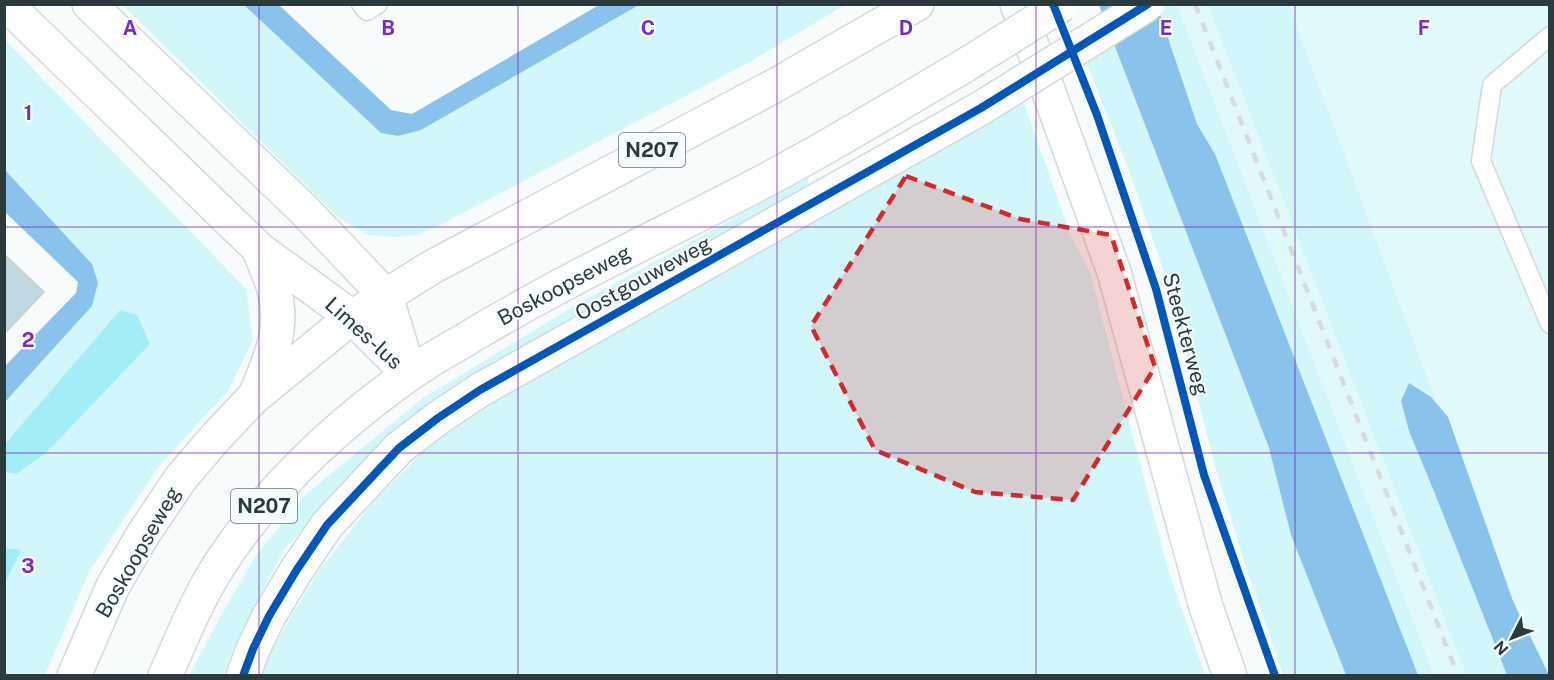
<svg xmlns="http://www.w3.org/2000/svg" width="1554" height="680" viewBox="0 0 1554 680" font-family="'Public Sans',sans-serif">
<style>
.built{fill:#e2f9fc}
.green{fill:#d2f7fb}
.forest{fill:#a3edf6}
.water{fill:#89c2eb}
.building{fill:#c0d8e0;stroke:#c6ced1;stroke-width:1.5}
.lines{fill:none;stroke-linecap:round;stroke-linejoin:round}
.lane-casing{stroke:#d1dadb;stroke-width:21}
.street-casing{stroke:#d1dadb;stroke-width:36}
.secondary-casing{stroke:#d1dadb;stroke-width:36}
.primary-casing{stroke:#d1dadb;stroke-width:36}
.lane{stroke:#fefefe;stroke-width:18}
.street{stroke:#fefefe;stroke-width:33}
.secondary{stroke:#fefefe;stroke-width:33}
.primary{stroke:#fefefe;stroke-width:33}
.rail{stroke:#d8dbdb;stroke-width:4.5;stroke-dasharray:10 10;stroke-linecap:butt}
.street-bridge-casing{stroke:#d1dadb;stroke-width:36;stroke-linecap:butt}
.primary-bridge-casing{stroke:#d1dadb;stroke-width:36;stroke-linecap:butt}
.street-bridge{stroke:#fefefe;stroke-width:33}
.primary-bridge{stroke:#fefefe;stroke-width:33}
.cycleway-casing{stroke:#f5fcfd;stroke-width:11}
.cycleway{stroke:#0057b8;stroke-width:8}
.marked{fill:#d62828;fill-opacity:0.2;stroke:#d62828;stroke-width:4.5;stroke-dasharray:12 8;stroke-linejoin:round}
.grid{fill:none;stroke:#7b2cbf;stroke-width:1.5;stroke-opacity:0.55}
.labels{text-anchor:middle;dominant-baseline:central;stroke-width:4.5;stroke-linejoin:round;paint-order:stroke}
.shield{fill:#f5fcfd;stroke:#687577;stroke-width:1.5}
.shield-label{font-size:20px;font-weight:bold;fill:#2b3b3d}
.street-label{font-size:21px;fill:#2b3b3d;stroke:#f5fcfd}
.grid-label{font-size:20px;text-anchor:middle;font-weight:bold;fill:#7b2cbf;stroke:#f5fcfd;stroke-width:4.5;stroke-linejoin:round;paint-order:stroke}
</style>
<rect width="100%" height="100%" fill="#f7fbfb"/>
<g class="built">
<path d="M 1177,5 L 1208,5 L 1466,675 L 1434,675 Z"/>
<path d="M 1289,5 L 1549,5 L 1549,675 L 1513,601 L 1448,417 L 1437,404 Z"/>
</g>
<g class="green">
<path d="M 123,5 L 244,5 L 381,133 L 398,136 L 421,130 L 639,5 L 845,5 L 750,62 L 444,223 L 418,235 L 396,237 L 368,235 L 339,218 Z"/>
<path d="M 1168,5 L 1177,5 L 1434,675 L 1418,675 L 1215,154 L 1197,124 L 1159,10 Z"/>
<path d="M 1208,5 L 1289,5 L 1437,404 L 1431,397 L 1401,401 L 1409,431 L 1433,489 L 1507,675 L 1466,675 Z"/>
<path d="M 5,40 L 246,289 L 253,340 L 228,391 L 159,466 L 89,572 L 45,675 L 5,675 L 4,583 L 20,550 L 5,548 L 5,472 L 16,474 L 120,310 L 5,444 L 5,402 L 92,306 L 41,209 L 5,170 Z"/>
<path d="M 1112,40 L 1269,448 L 1291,535 L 1346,675 L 1283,675 L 1244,561 L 1215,466 L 1170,289 L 1132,179 L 1084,56 Z"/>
<path d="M 1024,103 L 1071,237 L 1090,272 L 1168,570 L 1205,675 L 260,676 L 265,661 L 317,573 L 374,501 L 429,446 L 502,394 L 711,279 Z"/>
<path d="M 808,178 L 809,185 L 463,381 L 415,417 L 326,503 L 283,551 L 232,651 L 224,675 L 189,676 L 218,621 L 255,557 L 305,495 L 423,398 L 579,303 Z"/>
</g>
<g class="forest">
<path d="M 120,310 L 137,315 L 150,344 L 46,453 L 16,474 L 5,472 L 5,444 Z"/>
<path d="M 5,548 L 21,550 L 5,583 L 4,548 Z"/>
</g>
<g class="water">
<path d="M 244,5 L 279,5 L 391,110 L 412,114 L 599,5 L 639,5 L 421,130 L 398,136 L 381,133 Z"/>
<path d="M 1099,5 L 1157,5 L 1197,124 L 1215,154 L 1418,675 L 1346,675 L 1291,535 L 1269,448 Z"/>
<path d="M 5,170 L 92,264 L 98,283 L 92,306 L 5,402 L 5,366 L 76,293 L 78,282 L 5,212 Z"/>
<path d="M 1409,383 L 1431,397 L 1448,417 L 1513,601 L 1549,675 L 1507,675 L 1433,489 L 1409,431 L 1401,401 Z"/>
</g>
<path class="building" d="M 4,254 L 44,292 L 4,334 Z"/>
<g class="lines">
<g class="lane-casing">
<g id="lane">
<path d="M 361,4 L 367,11 L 378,4"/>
<path d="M 1550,36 L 1492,85 L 1481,161 L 1550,324"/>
</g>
</g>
<g class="street-casing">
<path id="street" d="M 243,676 L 253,649 L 269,616 L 296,571 L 327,525 L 399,448 L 438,418 L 480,390 L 981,108"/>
</g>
<g class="secondary-casing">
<g id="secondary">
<path d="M 6,4 L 259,249 L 352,317 L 409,374"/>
<path d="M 89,4 L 302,208 L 386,296 L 408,369"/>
<path d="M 1017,4 L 1114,272 L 1206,607 L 1230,676"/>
</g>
</g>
<g class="primary-casing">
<g id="primary">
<path d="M 256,393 C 271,357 285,328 274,289 C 270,275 263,262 259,249"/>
<path d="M 74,676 L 113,586 L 144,533 L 181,478 L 216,437 L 253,398 L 352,317 L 432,267 L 774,86 L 917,4"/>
<path d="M 165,676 C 182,638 197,599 220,564 C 268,490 336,426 408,375 C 426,362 446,351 465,340 C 547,290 632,249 716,206 C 801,164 882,114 964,66"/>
</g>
</g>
<use href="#lane" class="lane"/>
<use href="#street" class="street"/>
<use href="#secondary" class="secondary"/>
<use href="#primary" class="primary"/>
<path class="rail" d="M 1195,4 L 1458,676"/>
<g class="street-bridge-casing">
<path id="street-bridge" d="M 981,108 L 1148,4"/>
</g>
<g class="primary-bridge-casing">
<path id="primary-bridge" d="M 964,66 L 1063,4"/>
</g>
<use href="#street-bridge" class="street-bridge"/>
<use href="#primary-bridge" class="primary-bridge"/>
<g class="cycleway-casing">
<g id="cycleway">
<path d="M 1053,4 L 1097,115 L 1156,289 L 1204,475 L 1275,676"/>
<path d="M 243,676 L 253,649 L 269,616 L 296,571 L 327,525 L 399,448 L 438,418 L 480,390 L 981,108 L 1148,4"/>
</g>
</g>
<use href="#cycleway" class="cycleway"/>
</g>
<path class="marked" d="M 906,176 L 1020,219 L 1111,235 L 1155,367 L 1073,500 L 975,492 L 875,450 L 811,326 Z"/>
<path class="grid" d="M 259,4 L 259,676M 518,4 L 518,676M 777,4 L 777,676M 1036,4 L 1036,676M 1295,4 L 1295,676M 4,227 L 1550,227M 4,453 L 1550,453"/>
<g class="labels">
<g class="shield">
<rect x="619" y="133" width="66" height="34" rx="4.5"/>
<rect x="231" y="489" width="66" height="34" rx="4.5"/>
</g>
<g class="shield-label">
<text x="652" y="150">N207</text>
<text x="264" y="506">N207</text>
</g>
<g class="street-label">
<text transform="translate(643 278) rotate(-29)">Oostgouweweg</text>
<text transform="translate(564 285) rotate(-28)">Boskoopseweg</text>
<text transform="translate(364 333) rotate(42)">Limes-lus</text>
<text transform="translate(1186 334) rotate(75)">Steekterweg</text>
<text transform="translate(138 552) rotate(-60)">Boskoopseweg</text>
</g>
</g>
<g class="grid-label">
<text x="130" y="35">A</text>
<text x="388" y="35">B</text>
<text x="648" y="35">C</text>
<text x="906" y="35">D</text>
<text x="1166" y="35">E</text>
<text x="1424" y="35">F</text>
<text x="28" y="120">1</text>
<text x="28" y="347">2</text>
<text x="28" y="573">3</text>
</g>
<rect width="1554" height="680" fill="none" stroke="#2b3b3d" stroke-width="12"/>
<g transform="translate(1512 638) rotate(228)" stroke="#f5fcfd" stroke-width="4.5" paint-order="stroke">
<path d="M0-4.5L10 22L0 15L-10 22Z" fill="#2b3b3d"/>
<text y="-9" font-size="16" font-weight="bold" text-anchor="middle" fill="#2b3b3d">N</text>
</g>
</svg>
